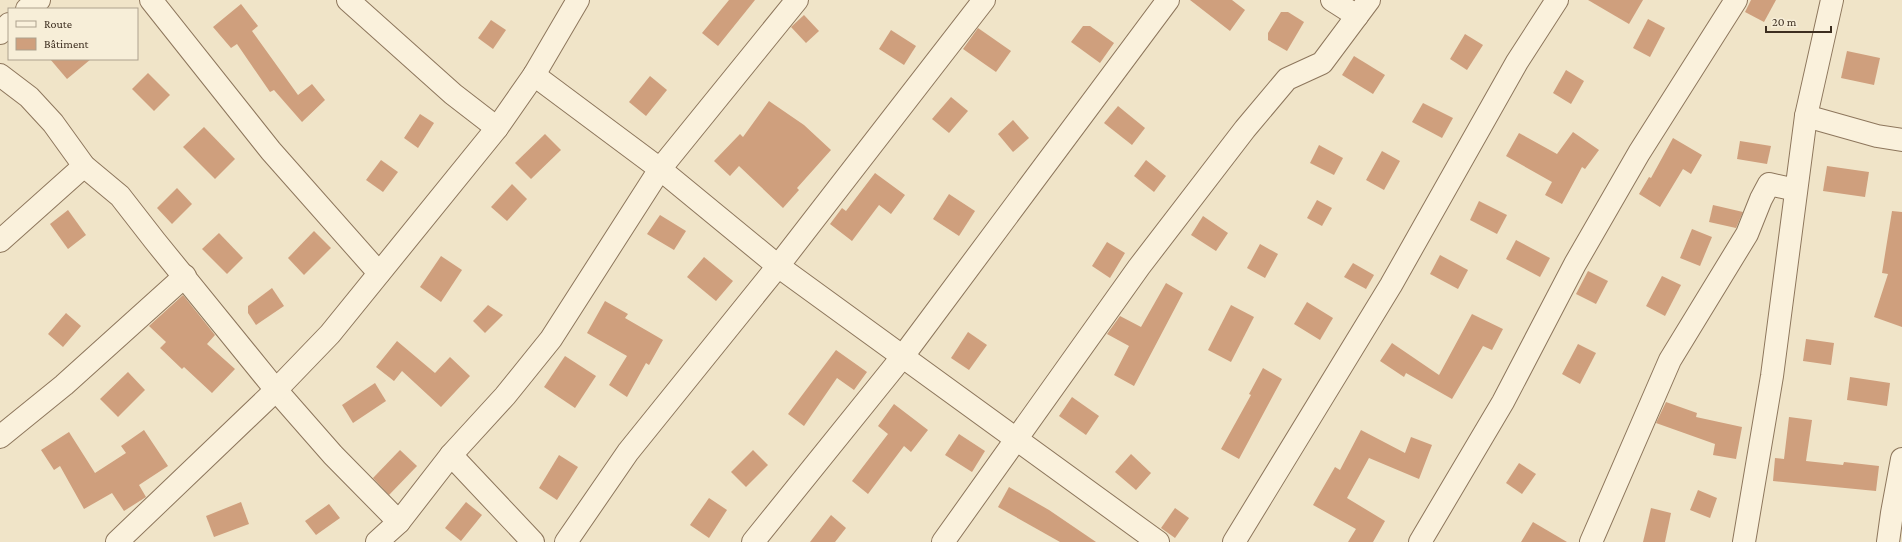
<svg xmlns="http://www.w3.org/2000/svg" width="1902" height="542" viewBox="0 0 1902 542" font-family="'Crimson Pro',serif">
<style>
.building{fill:#cf9f7d}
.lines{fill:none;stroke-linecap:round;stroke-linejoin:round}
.street-casing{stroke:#8d765c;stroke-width:24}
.street{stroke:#faf1dc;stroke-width:22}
</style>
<rect width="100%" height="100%" fill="#f0e4c8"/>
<g class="building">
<path d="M 729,0 L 755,0 L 718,46 L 702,33 Z"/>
<path d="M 1190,0 L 1232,0 L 1245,10 L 1230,31 Z"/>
<path d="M 1588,0 L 1643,0 L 1629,24 Z"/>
<path d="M 1751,0 L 1776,0 L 1764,22 L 1745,12 Z"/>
<path d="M 241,4 L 258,26 L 252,31 L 298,95 L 312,84 L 325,100 L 302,122 L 274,90 L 270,92 L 237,44 L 231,48 L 213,27 Z"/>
<path d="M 1281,12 L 1288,12 L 1304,22 L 1287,51 L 1268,40 L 1268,33 Z"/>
<path d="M 804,15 L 819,31 L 806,43 L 791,27 Z"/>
<path d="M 1648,19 L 1665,28 L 1650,57 L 1633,48 Z"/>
<path d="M 491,20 L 506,30 L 493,49 L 478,38 Z"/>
<path d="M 1083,26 L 1090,26 L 1114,43 L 1100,63 L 1071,42 Z"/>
<path d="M 978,28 L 1011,51 L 996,72 L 963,49 Z"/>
<path d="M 891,30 L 916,46 L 904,65 L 879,49 Z"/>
<path d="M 1465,34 L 1483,45 L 1467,70 L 1450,59 Z"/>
<path d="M 1847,51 L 1880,58 L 1874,85 L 1841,78 Z"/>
<path d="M 1354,56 L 1385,75 L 1373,94 L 1342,75 Z"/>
<path d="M 50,59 L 91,59 L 67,79 Z"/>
<path d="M 1566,70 L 1584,81 L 1571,104 L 1553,93 Z"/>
<path d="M 148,73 L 170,95 L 154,111 L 132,89 Z"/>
<path d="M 650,76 L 667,90 L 646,116 L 629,102 Z"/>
<path d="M 951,97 L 968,111 L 949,133 L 932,119 Z"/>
<path d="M 769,101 L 804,125 L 831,150 L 797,188 L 799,190 L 783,208 L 739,166 L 730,176 L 714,161 L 740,134 L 743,137 Z"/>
<path d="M 1423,103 L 1453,118 L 1442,138 L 1412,122 Z"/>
<path d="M 1118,106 L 1145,128 L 1132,145 L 1104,123 Z"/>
<path d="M 420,114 L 434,123 L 418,148 L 404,138 Z"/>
<path d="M 1013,120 L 1029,138 L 1013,152 L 998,134 Z"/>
<path d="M 204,127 L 235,159 L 215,179 L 183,147 Z"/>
<path d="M 1573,132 L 1599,150 L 1585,169 L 1582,167 L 1562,204 L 1545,195 L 1552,182 L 1506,156 L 1519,133 L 1557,154 Z"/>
<path d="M 545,134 L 561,150 L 531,179 L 515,163 Z"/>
<path d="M 1673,138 L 1702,155 L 1691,174 L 1683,169 L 1660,207 L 1639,194 L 1649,177 L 1651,178 Z"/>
<path d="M 1740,141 L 1771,146 L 1767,164 L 1737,159 Z"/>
<path d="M 1319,145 L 1343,158 L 1334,175 L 1310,163 Z"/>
<path d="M 1382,151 L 1400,161 L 1384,190 L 1366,180 Z"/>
<path d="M 381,160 L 398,172 L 383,192 L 366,180 Z"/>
<path d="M 1146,160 L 1166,176 L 1154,192 L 1134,176 Z"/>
<path d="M 1827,166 L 1869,172 L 1865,197 L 1823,191 Z"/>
<path d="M 875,173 L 905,195 L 891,214 L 879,205 L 852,241 L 830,224 L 842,208 L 846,211 Z"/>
<path d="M 512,184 L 527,199 L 507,221 L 491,207 Z"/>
<path d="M 177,188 L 192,204 L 172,224 L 157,208 Z"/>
<path d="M 949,194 L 975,211 L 959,236 L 933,219 Z"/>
<path d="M 1317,200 L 1332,208 L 1322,226 L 1307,218 Z"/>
<path d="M 1479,201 L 1507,215 L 1497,234 L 1470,220 Z"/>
<path d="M 1713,205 L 1743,212 L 1736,228 L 1709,222 Z"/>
<path d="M 68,210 L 86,235 L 68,249 L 50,224 Z"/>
<path d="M 1892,211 L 1902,212 L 1902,327 L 1874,317 L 1888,274 L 1882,273 Z"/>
<path d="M 660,215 L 686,231 L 674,250 L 647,234 Z"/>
<path d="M 1203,216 L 1228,233 L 1216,251 L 1191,235 Z"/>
<path d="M 1692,229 L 1712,237 L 1700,266 L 1680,258 Z"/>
<path d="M 314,231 L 331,248 L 304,275 L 288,258 Z"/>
<path d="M 219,233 L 243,258 L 227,274 L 202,249 Z"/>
<path d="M 1516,240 L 1550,258 L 1540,277 L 1506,259 Z"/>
<path d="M 1107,242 L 1125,253 L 1110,278 L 1092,266 Z"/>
<path d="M 1260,244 L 1278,254 L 1265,278 L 1247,268 Z"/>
<path d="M 1440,255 L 1468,270 L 1458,289 L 1430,274 Z"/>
<path d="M 441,256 L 462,270 L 441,302 L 420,287 Z"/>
<path d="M 704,257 L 733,281 L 716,301 L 687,277 Z"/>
<path d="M 1353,263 L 1374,275 L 1366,289 L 1344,277 Z"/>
<path d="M 1588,271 L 1608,281 L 1596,304 L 1576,294 Z"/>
<path d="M 1662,276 L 1681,285 L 1665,316 L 1646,306 Z"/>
<path d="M 1166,283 L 1183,293 L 1134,386 L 1114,375 L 1129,346 L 1107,334 L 1120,316 L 1141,327 Z"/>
<path d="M 272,288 L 284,306 L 256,325 L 248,313 L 248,306 Z"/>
<path d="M 183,295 L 215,335 L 207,344 L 235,369 L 212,393 L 184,367 L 182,369 L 160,348 L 166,342 L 149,326 Z"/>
<path d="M 605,301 L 628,314 L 625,318 L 663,340 L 649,365 L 646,363 L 627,397 L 609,385 L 627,356 L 587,333 Z"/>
<path d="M 1307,302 L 1333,318 L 1320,340 L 1294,324 Z"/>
<path d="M 488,305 L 503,315 L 485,333 L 473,321 Z"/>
<path d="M 1231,305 L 1254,317 L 1231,362 L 1208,350 Z"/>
<path d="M 66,313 L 81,326 L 63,347 L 48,334 Z"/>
<path d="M 1472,314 L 1503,329 L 1492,350 L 1483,346 L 1452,399 L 1406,373 L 1404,377 L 1380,361 L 1392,343 L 1439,375 Z"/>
<path d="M 968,332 L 987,345 L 969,370 L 951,358 Z"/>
<path d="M 1806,339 L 1834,343 L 1831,365 L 1803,361 Z"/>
<path d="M 397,341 L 435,373 L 450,357 L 470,376 L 441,407 L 402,371 L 394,381 L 376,367 Z"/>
<path d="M 1578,344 L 1596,353 L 1580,384 L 1562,374 Z"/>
<path d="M 836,350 L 867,372 L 854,390 L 837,378 L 804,426 L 788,414 Z"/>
<path d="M 565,356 L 596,376 L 575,408 L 544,387 Z"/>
<path d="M 1263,368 L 1282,379 L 1239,459 L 1221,449 L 1251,395 L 1249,394 Z"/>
<path d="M 128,372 L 145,390 L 118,417 L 100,399 Z"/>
<path d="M 1850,377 L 1890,383 L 1887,406 L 1847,400 Z"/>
<path d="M 375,383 L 386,401 L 353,423 L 342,405 Z"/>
<path d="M 1072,397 L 1099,416 L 1086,435 L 1059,416 Z"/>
<path d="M 1666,402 L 1697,413 L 1696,417 L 1742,427 L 1736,459 L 1713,455 L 1715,444 L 1656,423 Z"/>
<path d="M 894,404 L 928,430 L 911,452 L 904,446 L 868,494 L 852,481 L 888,434 L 878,426 Z"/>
<path d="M 1789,417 L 1812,420 L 1806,461 L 1843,465 L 1844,462 L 1879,466 L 1876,491 L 1773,481 L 1775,458 L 1784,459 Z"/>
<path d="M 144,430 L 168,466 L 139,485 L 146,497 L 124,511 L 112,493 L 84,509 L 60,466 L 54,470 L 41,450 L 69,432 L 95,473 L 126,453 L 121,446 Z"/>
<path d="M 1361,430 L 1405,453 L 1411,437 L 1432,445 L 1419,479 L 1369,458 L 1347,498 L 1385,521 L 1373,542 L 1348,542 L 1356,529 L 1313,505 L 1335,467 L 1340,470 Z"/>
<path d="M 959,434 L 985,451 L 972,472 L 945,455 Z"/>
<path d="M 400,450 L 417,466 L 389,495 L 373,478 Z"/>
<path d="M 753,450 L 768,465 L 746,487 L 731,472 Z"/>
<path d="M 1131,454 L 1151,473 L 1136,490 L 1115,472 Z"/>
<path d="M 559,455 L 578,467 L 557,500 L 539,488 Z"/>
<path d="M 1519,463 L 1536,474 L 1522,494 L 1506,483 Z"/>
<path d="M 1009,487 L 1049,510 L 1096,542 L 1060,542 L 998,507 Z"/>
<path d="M 1698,490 L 1717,498 L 1710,518 L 1690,510 Z"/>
<path d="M 709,498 L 727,510 L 709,538 L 690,525 Z"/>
<path d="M 241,502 L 249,524 L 214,537 L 206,516 Z"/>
<path d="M 466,502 L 482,515 L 461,541 L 445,528 Z"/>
<path d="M 329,504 L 340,518 L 316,535 L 305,521 Z"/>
<path d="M 1175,508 L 1189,518 L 1175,538 L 1161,528 Z"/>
<path d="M 1651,508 L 1671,513 L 1665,542 L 1643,542 Z"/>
<path d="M 831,515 L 846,528 L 835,542 L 810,542 Z"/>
<path d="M 1533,522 L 1567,542 L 1521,542 Z"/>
</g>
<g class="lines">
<g class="street-casing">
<g id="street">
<path d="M 151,0 L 271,151 L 379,273"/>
<path d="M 348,0 L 453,94 L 497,128"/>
<path d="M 1332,0 L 1357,16"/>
<path d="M 27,9 L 39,0"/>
<path d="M 0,33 L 9,24"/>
<path d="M 0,75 L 29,97 L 53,123 L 84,166 L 120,196 L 155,241 L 276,390 L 333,455 L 399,522"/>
<path d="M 534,75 L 660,169 L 778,266 L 1158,542"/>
<path d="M 1806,116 L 1877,136 L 1902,140"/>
<path d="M 0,241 L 84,166"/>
<path d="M 0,437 L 64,385 L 185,276"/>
<path d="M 451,455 L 533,542"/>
<path d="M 117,542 L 276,390 L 330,334 L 497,128 L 534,75 L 578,0"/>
<path d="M 377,542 L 399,522 L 451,455 L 505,396 L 551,339 L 660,169 L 797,0"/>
<path d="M 566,542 L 628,452 L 778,266 L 984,0"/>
<path d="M 753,542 L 903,356 L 1168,0"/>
<path d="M 943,542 L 1139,267 L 1245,129 L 1287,79 L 1322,63 L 1369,0"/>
<path d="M 1234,542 L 1391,285 L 1517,62 L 1557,0"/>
<path d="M 1420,542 L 1503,402 L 1575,264 L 1639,153 L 1736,0"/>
<path d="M 1591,542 L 1670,360 L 1747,234 L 1761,199 L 1769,184 L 1796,190"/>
<path d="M 1744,542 L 1772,376 L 1806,116 L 1832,0"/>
<path d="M 1888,542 L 1892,513 L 1902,459"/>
</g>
</g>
<use href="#street" class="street"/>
</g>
<rect x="8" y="8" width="130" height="52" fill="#f7eed8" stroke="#ada18e"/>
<rect x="16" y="21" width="20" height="6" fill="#faf1dc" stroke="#ada18e"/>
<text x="44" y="28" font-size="12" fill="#3d2e20">Route</text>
<rect x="16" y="38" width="20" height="12" fill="#cf9f7d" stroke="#ada18e"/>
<text x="44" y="48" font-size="12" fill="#3d2e20">Bâtiment</text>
<path d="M1766 26v6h65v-6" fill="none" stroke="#3d2e20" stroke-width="2"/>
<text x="1772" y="26" font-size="12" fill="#3d2e20" stroke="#f7eed8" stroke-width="3" paint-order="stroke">20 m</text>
</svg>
